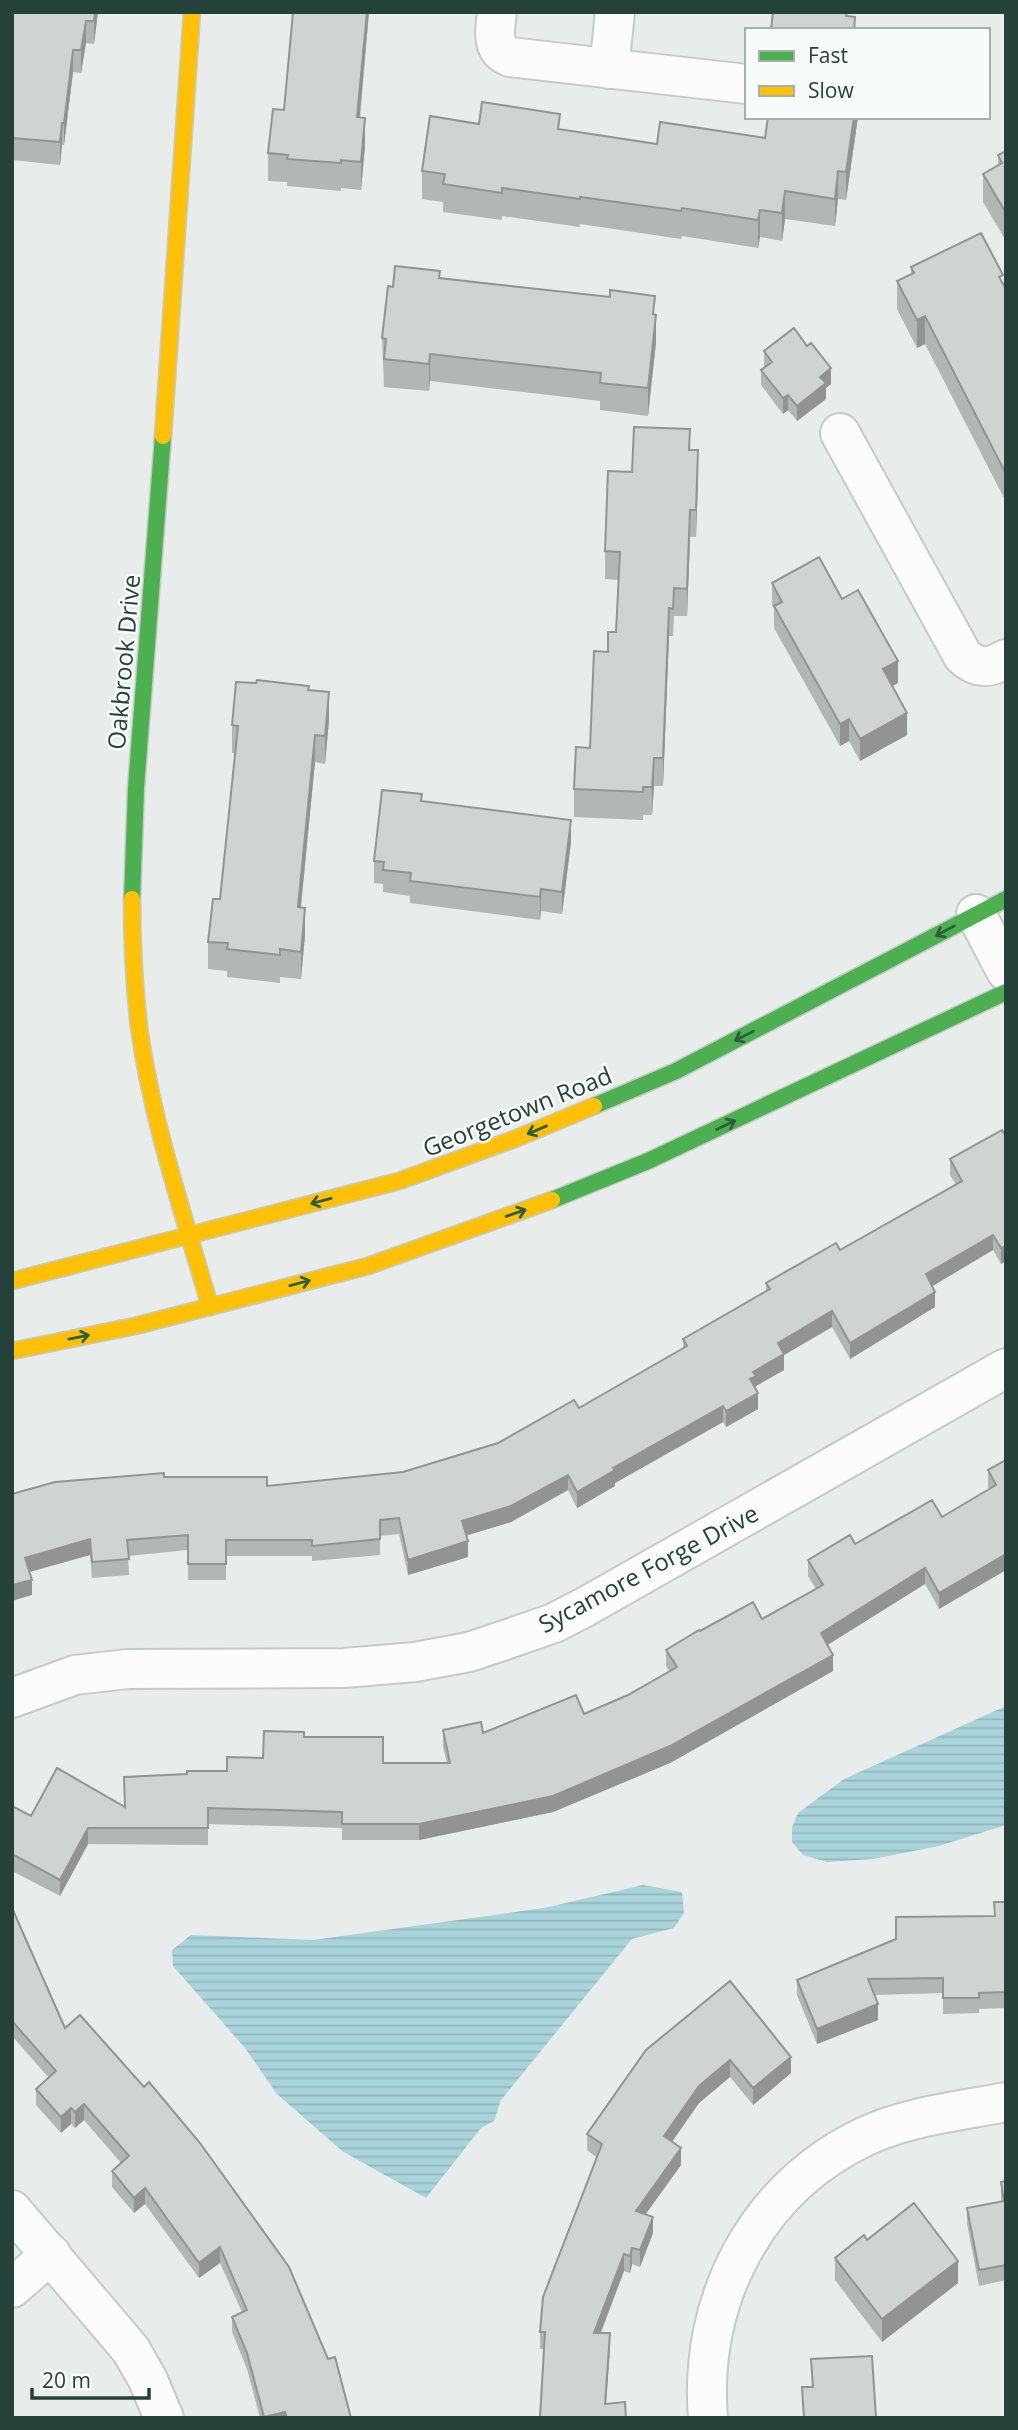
<svg xmlns="http://www.w3.org/2000/svg" width="1018" height="2430" viewBox="0 0 1018 2430" font-family="'Open Sans',sans-serif">
<style>
.water{fill:url(#water-rules)}
.lines{fill:none;stroke-linecap:round;stroke-linejoin:round}
.street-casing{stroke:#c5cac8;stroke-width:42}
.fast-casing{stroke:#c3cbc8;stroke-width:19}
.slow-casing{stroke:#c3cbc8;stroke-width:19}
.street{stroke:#fcfcfc;stroke-width:38}
.fast{stroke:#4caf50;stroke-width:16}
.slow{stroke:#ffc107;stroke-width:16}
.wall{fill:#b2b6b5}
.shaded-wall{fill:#919493}
.building{fill:#cfd4d2;stroke:#919493;stroke-width:2}
.oneway{stroke:#2e5d40}
.labels{text-anchor:middle;dominant-baseline:central;stroke-width:5;stroke-linejoin:round;paint-order:stroke}
.street-label{font-size:24px;fill:#24423a;stroke:#f7fbf9}
</style>
<defs>
<pattern id="water-rules" width="6" height="5" patternUnits="userSpaceOnUse" patternTransform="scale(1.75)"><rect width="6" height="5" fill="#a9d4db"/><path d="M0 2.5h6" fill="none" stroke="#91b7bd"/></pattern>
</defs>
<rect width="100%" height="100%" fill="#e8edeb"/>
<g class="water">
<path d="M 1006,1706 L 1006,1825 L 939,1846 L 873,1859 L 827,1862 L 803,1855 L 792,1842 L 792,1827 L 798,1813 L 844,1779 Z"/>
<path d="M 643,1885 L 682,1892 L 684,1913 L 674,1928 L 632,1939 L 501,2100 L 494,2121 L 481,2128 L 426,2198 L 342,2151 L 277,2094 L 245,2048 L 173,1966 L 172,1950 L 191,1935 L 313,1940 L 544,1908 Z"/>
</g>
<g class="lines">
<g class="street-casing">
<g id="street">
<path d="M 497,12 C 495,29 490,49 510,57 L 746,84"/>
<path d="M 609,69 L 615,12"/>
<path d="M 840,433 L 963,656 C 977,669 989,669 1006,659"/>
<path d="M 976,914 L 1006,971"/>
<path d="M 12,1698 L 75,1675 L 128,1669 L 344,1668 L 415,1662 L 469,1652 L 502,1641 L 554,1623 L 585,1607 L 1006,1368"/>
<path d="M 12,2210 L 131,2350 L 148,2380 L 164,2418"/>
<path d="M 12,2288 L 51,2254"/>
<path d="M 708,2418 C 698,2299 757,2187 866,2136 C 909,2116 960,2111 1006,2102"/>
</g>
</g>
<g class="fast-casing">
<g id="fast">
<path d="M 132,899 L 136,788 L 163,436"/>
<path d="M 594,1106 L 676,1071 L 1006,899"/>
<path d="M 552,1200 L 648,1161 L 1006,992"/>
</g>
</g>
<g class="slow-casing">
<g id="slow">
<path d="M 163,436 L 192,12"/>
<path d="M 132,899 C 132,942 134,984 139,1027 C 152,1122 184,1215 210,1307"/>
<path d="M 12,1281 L 399,1181 L 517,1138 L 594,1106"/>
<path d="M 12,1351 L 135,1326 L 368,1266 L 552,1200"/>
</g>
</g>
<use href="#street" class="street"/>
<use href="#fast" class="fast"/>
<use href="#slow" class="slow"/>
</g>
<g class="wall">
<path d="M 12,12 L 98,12 L 94,44 L 86,43 L 81,73 L 73,72 L 64,145 L 62,145 L 60,165 L 12,160 Z"/>
<path d="M 293,12 L 369,12 L 360,118 L 365,146 L 361,190 L 341,188 L 341,191 L 287,186 L 287,182 L 268,181 L 268,153 L 284,110 Z"/>
<path d="M 858,117 L 846,200 L 838,199 L 835,226 L 785,219 L 782,241 L 760,237 L 758,248 L 682,236 L 681,239 L 580,224 L 580,227 L 502,216 L 502,220 L 443,212 L 443,202 L 422,199 L 422,171 L 479,124 L 560,129 L 657,144 L 765,138 Z"/>
<path d="M 1006,151 L 1006,241 L 983,202 L 983,174 L 998,166 L 998,155 Z"/>
<path d="M 911,267 L 1003,283 L 1006,289 L 1006,502 L 925,344 L 917,348 L 897,309 L 897,281 L 911,274 Z"/>
<path d="M 440,278 L 655,314 L 656,342 L 648,416 L 600,410 L 600,401 L 430,381 L 429,391 L 384,387 L 382,338 L 393,287 Z"/>
<path d="M 764,351 L 831,384 L 826,388 L 826,399 L 797,421 L 788,410 L 783,414 L 761,385 L 761,370 L 764,367 Z"/>
<path d="M 690,450 L 698,478 L 696,537 L 690,537 L 687,616 L 674,616 L 673,636 L 669,636 L 663,786 L 654,786 L 652,815 L 643,815 L 643,820 L 574,817 L 574,789 L 590,748 L 608,652 L 616,632 L 619,580 L 605,579 L 605,551 L 632,472 Z"/>
<path d="M 772,583 L 842,599 L 898,683 L 892,686 L 907,735 L 860,761 L 849,741 L 840,746 L 774,628 L 774,609 L 772,605 Z"/>
<path d="M 309,690 L 329,720 L 325,764 L 315,762 L 301,907 L 305,935 L 301,979 L 280,977 L 280,983 L 227,977 L 227,971 L 208,969 L 208,942 L 220,899 L 235,753 L 232,753 L 232,725 Z"/>
<path d="M 422,801 L 571,842 L 562,914 L 541,911 L 540,920 L 410,903 L 410,896 L 383,892 L 383,884 L 374,883 L 374,861 Z"/>
<path d="M 1002,1130 L 1001,1264 L 993,1250 L 932,1286 L 935,1307 L 850,1359 L 832,1327 L 784,1355 L 784,1370 L 756,1386 L 758,1409 L 726,1427 L 723,1422 L 615,1483 L 615,1486 L 577,1508 L 568,1490 L 511,1522 L 467,1535 L 468,1557 L 408,1575 L 399,1534 L 380,1536 L 380,1555 L 312,1561 L 312,1556 L 226,1556 L 226,1580 L 188,1580 L 188,1550 L 128,1556 L 129,1575 L 92,1578 L 90,1555 L 30,1572 L 32,1595 L 12,1494 L 164,1477 L 267,1486 L 403,1472 L 498,1443 L 579,1408 L 683,1349 L 683,1339 L 766,1291 L 766,1283 L 840,1250 L 956,1185 L 950,1175 L 950,1159 Z"/>
<path d="M 1006,1460 L 1006,1570 L 939,1609 L 925,1584 L 827,1645 L 833,1671 L 670,1763 L 553,1812 L 419,1840 L 342,1840 L 342,1828 L 208,1824 L 208,1845 L 88,1844 L 60,1896 L 12,1871 L 12,1806 L 31,1816 L 124,1806 L 187,1774 L 227,1771 L 263,1758 L 304,1737 L 383,1763 L 447,1763 L 443,1747 L 443,1730 L 483,1733 L 584,1714 L 628,1695 L 669,1671 L 666,1666 L 666,1650 L 700,1631 L 762,1619 L 816,1589 L 808,1576 L 808,1560 L 942,1517 L 989,1489 L 988,1487 L 988,1470 Z"/>
<path d="M 994,1902 L 1006,1902 L 1006,2008 L 979,2009 L 979,2013 L 943,2014 L 943,1993 L 874,1995 L 878,2020 L 817,2044 L 797,1995 L 797,1980 L 994,1916 Z"/>
<path d="M 12,1908 L 65,2028 L 351,2418 L 260,2418 L 247,2369 L 232,2332 L 232,2317 L 242,2312 L 220,2263 L 199,2278 L 145,2204 L 134,2213 L 112,2187 L 112,2171 L 121,2163 L 84,2120 L 75,2128 L 71,2124 L 61,2133 L 36,2105 L 36,2089 L 49,2078 L 12,2036 Z"/>
<path d="M 730,1981 L 791,2073 L 753,2105 L 730,2077 L 699,2103 L 672,2142 L 681,2165 L 646,2214 L 653,2233 L 640,2267 L 632,2264 L 630,2273 L 624,2271 L 601,2333 L 610,2350 L 539,2418 L 544,2349 L 540,2349 L 540,2332 L 596,2157 L 587,2150 L 587,2134 Z"/>
<path d="M 1006,2181 L 1006,2280 L 979,2286 L 967,2224 L 967,2208 L 1001,2201 L 1001,2182 Z"/>
<path d="M 835,2258 L 958,2283 L 882,2342 L 835,2280 Z"/>
</g>
<g class="shaded-wall">
<path d="M 95,12 L 98,12 L 94,44 L 94,21 Z"/>
<path d="M 367,12 L 369,12 L 357,145 L 357,117 Z"/>
<path d="M 86,21 L 86,43 L 81,73 L 81,50 Z"/>
<path d="M 73,50 L 73,72 L 64,145 L 64,123 Z"/>
<path d="M 854,117 L 858,117 L 846,200 L 846,172 Z"/>
<path d="M 365,118 L 365,146 L 361,190 L 361,162 Z"/>
<path d="M 62,123 L 62,145 L 60,165 L 60,142 Z"/>
<path d="M 838,171 L 838,199 L 835,226 L 835,199 Z"/>
<path d="M 785,191 L 785,219 L 782,241 L 782,213 Z"/>
<path d="M 760,210 L 760,237 L 758,248 L 758,220 Z"/>
<path d="M 656,315 L 656,342 L 648,416 L 648,388 Z"/>
<path d="M 925,316 L 925,344 L 917,348 L 917,320 Z"/>
<path d="M 430,354 L 430,381 L 429,391 L 429,364 Z"/>
<path d="M 831,368 L 831,384 L 826,388 L 826,399 L 797,421 L 797,406 L 820,377 Z"/>
<path d="M 788,395 L 788,410 L 783,414 L 783,398 Z"/>
<path d="M 698,450 L 698,478 L 696,537 L 696,510 Z"/>
<path d="M 690,510 L 690,537 L 687,616 L 687,589 Z"/>
<path d="M 669,608 L 669,636 L 663,786 L 663,758 Z"/>
<path d="M 898,661 L 898,683 L 883,691 L 883,669 Z"/>
<path d="M 329,692 L 329,720 L 325,764 L 325,736 Z"/>
<path d="M 907,713 L 907,735 L 860,761 L 860,739 Z"/>
<path d="M 849,719 L 849,741 L 840,746 L 840,724 Z"/>
<path d="M 315,735 L 315,762 L 298,934 L 298,907 Z"/>
<path d="M 654,758 L 654,786 L 652,815 L 652,787 Z"/>
<path d="M 571,820 L 571,842 L 562,914 L 562,892 Z"/>
<path d="M 541,889 L 541,911 L 540,920 L 540,897 Z"/>
<path d="M 305,908 L 305,935 L 301,979 L 301,952 Z"/>
<path d="M 993,1235 L 993,1250 L 926,1290 L 926,1274 Z"/>
<path d="M 1006,1246 L 1006,1261 L 1001,1264 L 1001,1248 Z"/>
<path d="M 935,1292 L 935,1307 L 850,1359 L 850,1343 Z"/>
<path d="M 832,1311 L 832,1327 L 784,1355 L 784,1370 L 756,1386 L 756,1391 L 750,1379 L 753,1372 L 778,1343 Z"/>
<path d="M 758,1393 L 758,1409 L 726,1427 L 726,1411 Z"/>
<path d="M 723,1406 L 723,1422 L 615,1483 L 615,1486 L 577,1508 L 577,1492 L 613,1468 Z"/>
<path d="M 568,1475 L 568,1490 L 511,1522 L 462,1537 L 462,1521 Z"/>
<path d="M 90,1539 L 90,1555 L 25,1573 L 25,1558 Z"/>
<path d="M 468,1541 L 468,1557 L 408,1575 L 408,1560 Z"/>
<path d="M 1006,1554 L 1006,1570 L 939,1609 L 939,1593 Z"/>
<path d="M 925,1568 L 925,1584 L 821,1649 L 821,1633 Z"/>
<path d="M 32,1580 L 32,1595 L 12,1601 L 12,1585 Z"/>
<path d="M 833,1655 L 833,1671 L 670,1763 L 553,1812 L 419,1840 L 419,1824 Z"/>
<path d="M 88,1828 L 88,1844 L 60,1896 L 60,1880 Z"/>
<path d="M 878,2004 L 878,2020 L 817,2044 L 817,2029 Z"/>
<path d="M 791,2057 L 791,2073 L 753,2105 L 753,2088 Z"/>
<path d="M 730,2060 L 730,2077 L 699,2103 L 664,2153 L 664,2136 L 699,2086 Z"/>
<path d="M 84,2104 L 84,2120 L 75,2128 L 75,2112 Z"/>
<path d="M 71,2108 L 71,2124 L 61,2133 L 61,2117 Z"/>
<path d="M 681,2148 L 681,2165 L 636,2227 L 636,2211 Z"/>
<path d="M 145,2188 L 145,2204 L 134,2213 L 134,2198 Z"/>
<path d="M 653,2217 L 653,2233 L 640,2267 L 640,2250 Z"/>
<path d="M 220,2247 L 220,2263 L 199,2278 L 199,2263 Z"/>
<path d="M 632,2248 L 632,2264 L 630,2273 L 630,2256 Z"/>
<path d="M 624,2254 L 624,2271 L 594,2349 L 594,2333 Z"/>
<path d="M 958,2261 L 958,2283 L 882,2342 L 882,2319 Z"/>
<path d="M 610,2333 L 610,2350 L 605,2418 L 605,2404 Z"/>
<path d="M 285,2412 L 285,2418 L 264,2418 Z"/>
</g>
<g class="building">
<path d="M 12,12 L 95,12 L 94,21 L 86,21 L 81,50 L 73,50 L 64,123 L 62,123 L 60,142 L 12,138 Z"/>
<path d="M 293,12 L 367,12 L 357,117 L 365,118 L 361,162 L 341,160 L 341,163 L 287,159 L 288,155 L 268,153 L 273,109 L 284,110 Z"/>
<path d="M 773,12 L 847,12 L 846,16 L 855,17 L 854,30 L 771,30 Z"/>
<path d="M 482,102 L 560,114 L 558,129 L 657,144 L 660,122 L 765,138 L 768,117 L 854,117 L 846,172 L 838,171 L 835,199 L 785,191 L 782,213 L 760,210 L 758,220 L 682,208 L 681,211 L 580,197 L 580,199 L 502,188 L 502,193 L 443,184 L 445,174 L 422,171 L 430,116 L 479,124 Z"/>
<path d="M 1006,151 L 1006,213 L 983,174 L 1002,163 L 998,155 Z"/>
<path d="M 981,233 L 1003,275 L 999,277 L 1006,289 L 1006,474 L 925,316 L 917,320 L 897,281 L 914,273 L 911,267 Z"/>
<path d="M 395,266 L 440,271 L 439,278 L 610,297 L 610,290 L 655,296 L 653,314 L 656,315 L 648,388 L 600,383 L 601,373 L 430,354 L 429,364 L 384,359 L 386,339 L 382,338 L 388,286 L 393,287 Z"/>
<path d="M 794,328 L 807,346 L 811,343 L 831,368 L 820,377 L 826,383 L 797,406 L 788,395 L 783,398 L 761,370 L 772,362 L 764,351 Z"/>
<path d="M 634,427 L 690,429 L 689,450 L 698,450 L 696,510 L 690,510 L 687,589 L 674,588 L 673,609 L 669,608 L 663,758 L 654,758 L 652,787 L 643,787 L 643,792 L 574,789 L 576,747 L 590,748 L 594,651 L 608,652 L 608,632 L 616,632 L 620,552 L 605,551 L 608,471 L 632,472 Z"/>
<path d="M 819,557 L 842,599 L 858,590 L 898,661 L 883,669 L 907,713 L 860,739 L 849,719 L 840,724 L 774,606 L 782,602 L 772,583 Z"/>
<path d="M 257,680 L 309,686 L 308,690 L 329,692 L 325,736 L 315,735 L 298,907 L 305,908 L 301,952 L 280,949 L 280,955 L 227,949 L 228,943 L 208,942 L 213,899 L 220,899 L 238,726 L 232,725 L 236,682 L 256,683 Z"/>
<path d="M 382,790 L 422,794 L 421,801 L 571,820 L 562,892 L 541,889 L 540,897 L 410,881 L 411,873 L 383,870 L 384,862 L 374,861 Z"/>
<path d="M 1002,1130 L 1006,1137 L 1006,1246 L 1001,1248 L 993,1235 L 926,1274 L 935,1292 L 850,1343 L 832,1311 L 778,1343 L 784,1354 L 753,1372 L 756,1376 L 750,1379 L 758,1393 L 726,1411 L 723,1406 L 613,1468 L 615,1470 L 577,1492 L 568,1475 L 511,1506 L 462,1521 L 468,1541 L 408,1560 L 399,1518 L 380,1520 L 380,1539 L 312,1546 L 312,1540 L 226,1540 L 226,1564 L 188,1564 L 188,1535 L 127,1540 L 129,1559 L 92,1562 L 90,1539 L 25,1558 L 32,1580 L 12,1585 L 12,1494 L 55,1482 L 164,1473 L 164,1477 L 267,1477 L 267,1486 L 403,1472 L 498,1443 L 574,1400 L 579,1408 L 687,1346 L 683,1339 L 770,1289 L 766,1283 L 836,1243 L 840,1250 L 962,1181 L 950,1159 Z"/>
<path d="M 1006,1460 L 1006,1554 L 939,1593 L 925,1568 L 821,1633 L 833,1655 L 670,1746 L 553,1796 L 419,1824 L 342,1824 L 342,1812 L 208,1808 L 208,1828 L 88,1828 L 60,1880 L 12,1854 L 12,1806 L 31,1816 L 57,1768 L 125,1807 L 124,1777 L 187,1774 L 187,1771 L 227,1771 L 227,1757 L 263,1758 L 264,1731 L 304,1732 L 304,1737 L 383,1737 L 383,1763 L 450,1763 L 443,1730 L 481,1722 L 483,1733 L 576,1695 L 584,1714 L 628,1695 L 677,1667 L 666,1650 L 699,1630 L 700,1631 L 753,1602 L 762,1619 L 823,1585 L 808,1560 L 850,1535 L 855,1544 L 932,1500 L 942,1517 L 996,1485 L 988,1470 Z"/>
<path d="M 994,1902 L 1006,1902 L 1006,1992 L 979,1993 L 979,1998 L 943,1998 L 943,1978 L 868,1979 L 878,2004 L 817,2029 L 797,1980 L 896,1939 L 896,1917 L 995,1916 Z"/>
<path d="M 12,1908 L 65,2028 L 80,2015 L 144,2087 L 149,2082 L 200,2143 L 289,2267 L 328,2359 L 335,2357 L 351,2418 L 287,2418 L 285,2412 L 264,2417 L 247,2353 L 232,2317 L 247,2310 L 220,2247 L 199,2263 L 145,2188 L 134,2198 L 112,2171 L 129,2156 L 84,2104 L 75,2112 L 71,2108 L 61,2117 L 36,2089 L 56,2071 L 12,2021 Z"/>
<path d="M 730,1981 L 791,2057 L 753,2088 L 730,2060 L 699,2086 L 664,2136 L 681,2148 L 636,2211 L 653,2217 L 640,2250 L 632,2248 L 630,2256 L 624,2254 L 594,2333 L 610,2333 L 605,2404 L 625,2402 L 626,2418 L 540,2418 L 545,2332 L 540,2332 L 543,2297 L 602,2144 L 587,2134 L 646,2050 Z"/>
<path d="M 1006,2181 L 1006,2265 L 979,2270 L 967,2208 L 1004,2201 L 1001,2182 Z"/>
<path d="M 914,2203 L 958,2261 L 882,2319 L 835,2258 L 864,2235 L 867,2240 Z"/>
<path d="M 872,2356 L 876,2418 L 804,2418 L 802,2387 L 813,2387 L 811,2359 Z"/>
</g>
<defs><path id="oneway-shaft" d="M-6 0H5M1.5-3L5.5 0L1.5 3" fill="none" stroke-width="1.6" stroke-linecap="round" stroke-linejoin="round" transform="scale(1.75)"/></defs>
<g class="oneway">
<use href="#oneway-shaft" transform="translate(945 931) rotate(152)"/>
<use href="#oneway-shaft" transform="translate(744 1036) rotate(153)"/>
<use href="#oneway-shaft" transform="translate(726 1125) rotate(-25)"/>
<use href="#oneway-shaft" transform="translate(537 1130) rotate(157)"/>
<use href="#oneway-shaft" transform="translate(321 1201) rotate(165)"/>
<use href="#oneway-shaft" transform="translate(516 1213) rotate(-19)"/>
<use href="#oneway-shaft" transform="translate(300 1283) rotate(-15)"/>
<use href="#oneway-shaft" transform="translate(79 1337) rotate(-11)"/>
</g>
<g class="labels">
<g class="street-label">
<text transform="translate(123 662) rotate(-85)">Oakbrook Drive</text>
<text transform="translate(517 1111) rotate(-22)">Georgetown Road</text>
<text transform="translate(648 1568) rotate(-28)">Sycamore Forge Drive</text>
</g>
</g>
<rect width="1018" height="2430" fill="none" stroke="#24423a" stroke-width="28"/>
<rect x="745" y="28" width="245" height="91" fill="#f7fbf9" stroke="#a3b1ad" stroke-width="2"/>
<rect x="759" y="51" width="35" height="10" fill="#4caf50" stroke="#a3b1ad" stroke-width="2"/>
<text x="808" y="63" font-size="21" fill="#24423a">Fast</text>
<rect x="759" y="86" width="35" height="10" fill="#ffc107" stroke="#a3b1ad" stroke-width="2"/>
<text x="808" y="98" font-size="21" fill="#24423a">Slow</text>
<path d="M32 2388v10h117v-10" fill="none" stroke="#24423a" stroke-width="3.5"/>
<text x="42" y="2388" font-size="21" fill="#24423a" stroke="#f7fbf9" stroke-width="5" paint-order="stroke">20 m</text>
</svg>
